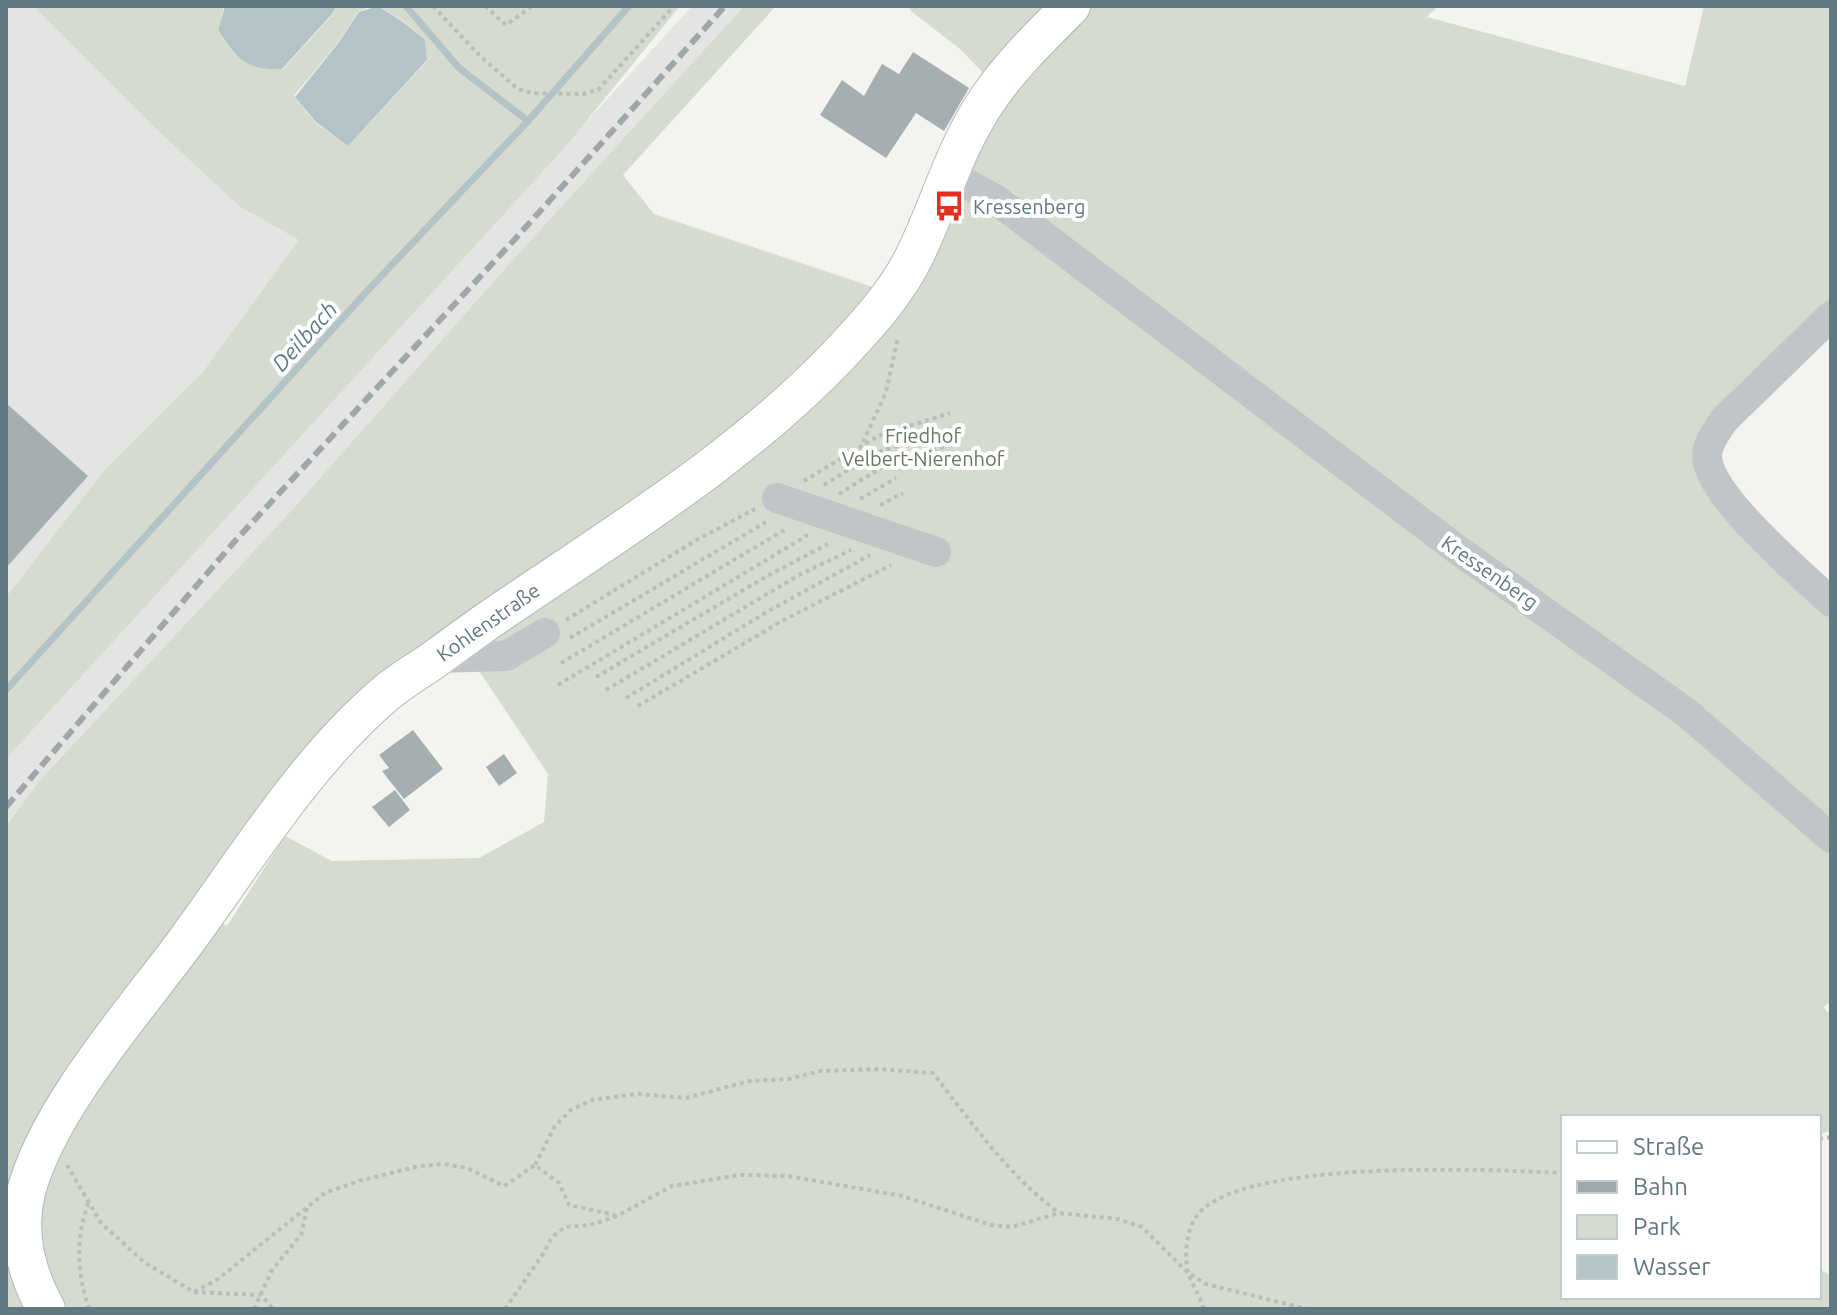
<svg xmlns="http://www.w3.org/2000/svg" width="1837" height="1315" viewBox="0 0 1837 1315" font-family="Ubuntu,sans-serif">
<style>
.built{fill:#e4e5e3}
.green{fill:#d6dbd0}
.water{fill:#b4c3c5}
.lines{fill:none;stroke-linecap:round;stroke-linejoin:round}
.stream{stroke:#b4c3c5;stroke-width:7}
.building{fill:#a5afb2}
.major-casing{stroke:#b1b7b9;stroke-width:40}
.path{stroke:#babdbe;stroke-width:4;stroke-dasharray:4 4;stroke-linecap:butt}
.minor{stroke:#c0c5c7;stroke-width:30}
.major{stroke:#fff;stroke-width:38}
.rail{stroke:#9fa7ab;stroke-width:6;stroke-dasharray:12 6;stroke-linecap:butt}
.labels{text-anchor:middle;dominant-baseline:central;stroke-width:8;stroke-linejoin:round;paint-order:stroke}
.poi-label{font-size:20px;fill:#627881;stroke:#fff;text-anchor:start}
.park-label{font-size:20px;fill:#697861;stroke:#fff}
.street-label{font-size:20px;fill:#627881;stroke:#fff}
.water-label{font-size:22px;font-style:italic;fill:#5e7b7f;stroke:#fff}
</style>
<rect width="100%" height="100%" fill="#f4f3ef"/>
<g class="built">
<path d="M 6,6 L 33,6 L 154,127 L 240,207 L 300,240 L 202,373 L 106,468 L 6,597 Z"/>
<path d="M 692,6 L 744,6 L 509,264 L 290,512 L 40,780 L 6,826 L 6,759 Z"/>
</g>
<g class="green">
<path d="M 33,6 L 224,6 L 218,31 C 235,59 249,71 283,69 L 332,15 L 336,6 L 373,6 L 359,11 L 339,41 L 294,96 L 316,123 L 348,146 L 427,61 L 425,40 L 404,22 L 379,6 L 680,6 L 567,145 L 6,759 L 6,597 L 106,468 L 202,373 L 299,240 L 240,207 L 154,127 Z"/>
<path d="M 744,6 L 776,6 L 623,175 L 654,214 L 879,289 L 789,385 L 605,523 L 389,674 L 195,904 L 227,926 L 285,836 L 332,861 L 479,858 L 544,822 L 548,774 L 469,656 L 721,482 L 960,190 L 1546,620 L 1831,845 L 1831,1002 L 1823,1007 L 1831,1015 L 1831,1131 L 1819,1134 L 1819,1117 L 1563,1117 L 1563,1297 L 1819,1297 L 1819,1269 L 1831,1276 L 1831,1309 L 6,1309 L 6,826 L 40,780 L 290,512 L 509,264 Z"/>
<path d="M 908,6 L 1058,6 L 989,79 L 960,49 L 912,12 Z"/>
<path d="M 1093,6 L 1438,6 L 1427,17 L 1685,86 L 1704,6 L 1831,6 L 1831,310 L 1702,455 L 1831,606 L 1831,833 L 970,169 L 1000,106 L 1051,44 Z"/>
</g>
<g class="water">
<path d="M 225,6 L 336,6 L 332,14 L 282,69 C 247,71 236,59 218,30 Z"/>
<path d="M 378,6 L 403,22 L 425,40 L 427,60 L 348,146 L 316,122 L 295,97 L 339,42 L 359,12 Z"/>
</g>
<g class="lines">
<g class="stream">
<path d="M 406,6 L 459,68 L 528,121"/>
<path d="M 6,690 L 369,289 L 528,121 L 629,6"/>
</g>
</g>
<g class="building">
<path d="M 913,52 L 969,88 L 944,131 L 916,113 L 886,158 L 820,115 L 842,80 L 864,96 L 882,64 L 899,74 Z"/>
<path d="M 6,403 L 88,476 L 6,568 Z"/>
<path d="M 413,730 L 443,769 L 404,799 L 382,771 L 389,768 L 379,755 Z"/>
<path d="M 504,754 L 517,773 L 499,786 L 486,767 Z"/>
<path d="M 395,790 L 410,810 L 389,827 L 372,807 Z"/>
</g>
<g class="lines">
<g class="major-casing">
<path id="major" d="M 46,1309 C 26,1273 16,1234 26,1192 C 48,1109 132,1014 184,944 C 245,861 306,761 385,694 C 400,681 418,671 435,659 C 458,642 481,625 505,609 C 620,531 741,457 837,357 C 867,325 897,293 916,253 C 941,201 956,144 990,96 C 1013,63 1043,34 1071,6"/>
</g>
<g class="path">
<path d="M 433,6 L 479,55 L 518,89 L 532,93 L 583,94 L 598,90 L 674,6"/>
<path d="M 485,6 L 506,25 L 532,6"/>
<path d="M 863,442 L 886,392 L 898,337"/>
<path d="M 804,481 L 878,436 L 950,413"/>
<path d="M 824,485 L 876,453 L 959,426"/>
<path d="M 839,494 L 887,464 L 961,442"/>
<path d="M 860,499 L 896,478"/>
<path d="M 880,505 L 903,493"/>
<path d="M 566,620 L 698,539 L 755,509"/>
<path d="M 570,638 L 766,522"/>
<path d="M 561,663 L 786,529"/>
<path d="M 596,677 L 769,575 L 828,544"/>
<path d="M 558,685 L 808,535"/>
<path d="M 606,690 L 799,575 L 851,550"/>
<path d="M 626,698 L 765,613 L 870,555"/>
<path d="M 638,706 L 782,621 L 891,565"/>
<path d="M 1819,1139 L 1831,1137"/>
<path d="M 67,1165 L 101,1223 L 144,1262 L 194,1292 L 218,1279 L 325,1193 L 359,1181 L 419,1166 L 444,1164 L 467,1168 L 504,1186 L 535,1165 L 559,1183 L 569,1205 L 615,1215"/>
<path d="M 535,1165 L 555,1126 L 571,1110 L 592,1100 L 638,1094 L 686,1098 L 749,1081 L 789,1079 L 821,1071 L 880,1069 L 933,1073 C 972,1123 1008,1175 1059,1213"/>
<path d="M 194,1292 L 261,1295 L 273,1309"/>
<path d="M 89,1309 C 77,1271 75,1239 89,1201"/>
<path d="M 254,1309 L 272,1270 L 301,1235 L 307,1208"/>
<path d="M 505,1309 L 543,1254 L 552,1237 L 565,1227 L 590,1225 L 617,1216 L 672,1186 L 740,1175 L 788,1176 L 902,1196 L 991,1225 L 1012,1227 L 1059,1213 L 1118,1219 L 1142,1227 L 1188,1273 L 1206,1284 L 1307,1309"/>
<path d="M 1204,1309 C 1200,1297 1194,1287 1189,1276 C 1184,1262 1186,1235 1193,1222 C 1223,1156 1497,1170 1563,1173"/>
</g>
<g class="minor">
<path d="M 949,174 L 995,199 L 1455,548 L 1687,713 L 1831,838"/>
<path d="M 1831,316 L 1724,420 C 1717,431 1706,444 1707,458 C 1711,498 1800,573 1831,602"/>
<path d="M 777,498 L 936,552"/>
<path d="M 437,658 L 506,656 L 545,633"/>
</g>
<use href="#major" class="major"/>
<path class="rail" d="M 6,807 L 235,541 L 515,239 L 725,6"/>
</g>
<defs>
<g id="bus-bare" transform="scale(2.4)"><path d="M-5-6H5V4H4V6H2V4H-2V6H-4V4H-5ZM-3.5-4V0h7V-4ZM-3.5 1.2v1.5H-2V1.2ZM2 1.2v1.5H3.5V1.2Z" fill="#e52f1e" stroke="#fff" stroke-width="2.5" paint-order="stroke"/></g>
</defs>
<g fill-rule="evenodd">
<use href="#bus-bare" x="949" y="206"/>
</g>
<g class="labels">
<g class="poi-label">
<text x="973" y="206">Kressenberg</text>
</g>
<g class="park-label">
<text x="923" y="435">Friedhof<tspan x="923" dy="23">Velbert-Nierenhof</tspan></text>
</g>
<g class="street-label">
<text transform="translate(1490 572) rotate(35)">Kressenberg</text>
<text transform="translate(488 622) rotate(-35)">Kohlenstraße</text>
</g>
<g class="water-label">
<text transform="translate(304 336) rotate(-48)">Deilbach</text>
</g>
</g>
<rect width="1837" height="1315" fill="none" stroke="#627881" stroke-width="16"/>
<rect x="1561" y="1115" width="260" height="184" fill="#ffffff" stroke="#c0c9cd" stroke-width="2"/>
<rect x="1577" y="1141" width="40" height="12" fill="#ffffff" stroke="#c0c9cd" stroke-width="2"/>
<text x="1633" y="1155" font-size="24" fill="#627881">Straße</text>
<rect x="1577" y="1181" width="40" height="12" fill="#9fa7ab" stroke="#c0c9cd" stroke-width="2"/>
<text x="1633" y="1195" font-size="24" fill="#627881">Bahn</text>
<rect x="1577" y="1215" width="40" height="24" fill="#d6dbd0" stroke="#c0c9cd" stroke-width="2"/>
<text x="1633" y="1235" font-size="24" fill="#627881">Park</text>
<rect x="1577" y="1255" width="40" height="24" fill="#b4c3c5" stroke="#c0c9cd" stroke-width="2"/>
<text x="1633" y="1275" font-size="24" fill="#627881">Wasser</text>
</svg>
